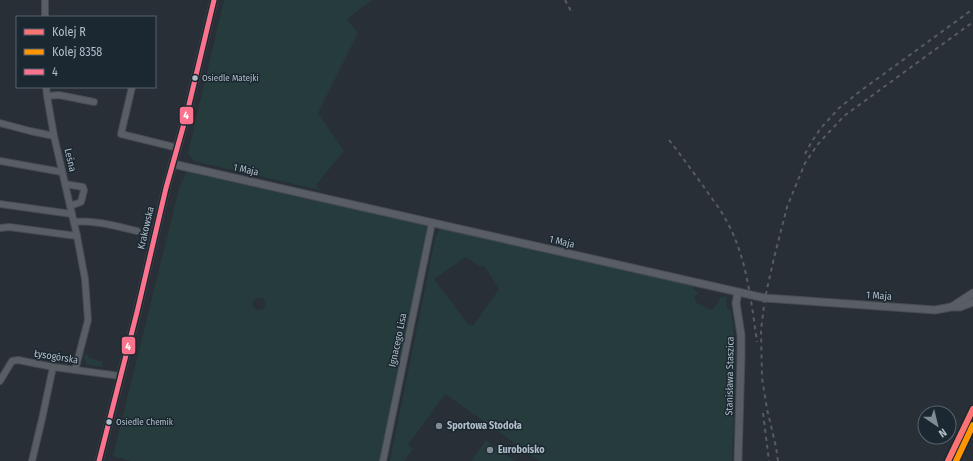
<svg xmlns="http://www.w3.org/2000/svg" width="973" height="461" viewBox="0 0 973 461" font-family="'Fira Sans Condensed',sans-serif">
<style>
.green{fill:#253b3c;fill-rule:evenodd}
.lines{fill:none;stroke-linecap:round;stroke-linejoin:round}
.minor-casing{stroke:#464b51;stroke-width:8}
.tertiary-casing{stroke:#464b51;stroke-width:9}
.minor{stroke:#585e64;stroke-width:6}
.tertiary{stroke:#585e64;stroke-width:7}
.rail{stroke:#575c62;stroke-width:2;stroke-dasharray:4 4;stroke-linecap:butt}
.bus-1-casing{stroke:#1b2731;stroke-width:8}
.bus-1{stroke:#fc738d;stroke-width:5}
.rail-1-casing{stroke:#1b2731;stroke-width:9}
.rail-2-casing{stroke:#1b2731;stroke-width:9}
.rail-1{stroke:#fc7373;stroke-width:6}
.rail-2{stroke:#ff9500;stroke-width:6}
.bus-dot{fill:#b1bdc8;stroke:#1b2731;stroke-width:1.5}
.poi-dot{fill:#818b95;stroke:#1b2731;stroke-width:1.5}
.labels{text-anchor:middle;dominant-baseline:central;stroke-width:3;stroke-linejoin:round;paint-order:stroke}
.bus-label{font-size:9px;fill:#b1bdc8;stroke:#1b2731;text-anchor:start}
.street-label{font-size:10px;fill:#b1bdc8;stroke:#1b2731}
.poi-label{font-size:10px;font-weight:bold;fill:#b1bdc8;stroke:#1b2731;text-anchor:start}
.line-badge{stroke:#1b2731;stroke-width:1.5}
.badge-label{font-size:11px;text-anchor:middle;font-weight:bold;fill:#fff}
</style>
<rect width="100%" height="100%" fill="#282f36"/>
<g class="green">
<path d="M 224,0 L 372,0 L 347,19 L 358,33 L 318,113 L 344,151 L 316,185 L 320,190 L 193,161 L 188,153 Z"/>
<path d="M 187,172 L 426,225 L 428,227 L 382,461 L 131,461 L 113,456 L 179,188 ZM 257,298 L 262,298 C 267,302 266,307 261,310 L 256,310 L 253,307 C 252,302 253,300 257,298 Z"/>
<path d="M 440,228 L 691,285 L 698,293 L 694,298 L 697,303 L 711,310 L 717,304 L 720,298 L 728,295 L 726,300 L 728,310 L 731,310 L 736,352 L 732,461 L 540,461 L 445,394 L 408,445 L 413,449 L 404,461 L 390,461 L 435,239 ZM 466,257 L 479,266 L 485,267 L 499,289 L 473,326 L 468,324 L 434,279 Z"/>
<path d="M 85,353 L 89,357 L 102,362 L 103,367 L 88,365 C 85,361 83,359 85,353 Z"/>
<path d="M 486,440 L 515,461 L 471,461 Z"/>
</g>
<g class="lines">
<g class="minor-casing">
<g id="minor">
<path d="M 45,17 L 45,0"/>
<path d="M 46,87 L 47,96 L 54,136 L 77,236 L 85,279 L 88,320 L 75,370"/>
<path d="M 132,87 L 121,134 L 178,148"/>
<path d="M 47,96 L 59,95 L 94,102"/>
<path d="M 0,123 L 30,131 L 54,136"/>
<path d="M 0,161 L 62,172"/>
<path d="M 65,184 L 83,187 L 84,190 L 81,202 L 70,206"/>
<path d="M 0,204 L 72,214"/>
<path d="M 74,222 C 95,220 116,226 137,231"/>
<path d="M 0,228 L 9,227 L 77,236"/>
<path d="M 0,381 L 12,361 L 18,360 L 53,367 L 120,376"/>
<path d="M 32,461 L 42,419 L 53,367"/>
<path d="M 383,461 L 432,223"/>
</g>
</g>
<g class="tertiary-casing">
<g id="tertiary">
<path d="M 173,164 L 765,298 L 935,310 L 951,307 L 960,307 L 973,302"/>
<path d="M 738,292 L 736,303 L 741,335 L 741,355 L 738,461"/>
<path d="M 953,306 L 973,293"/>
<path d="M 99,461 L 137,312 L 166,188 L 187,113 L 214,0"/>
</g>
</g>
<use href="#minor" class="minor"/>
<use href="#tertiary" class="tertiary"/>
<g class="rail">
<path d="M 565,0 L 572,13"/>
<path d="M 669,140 C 681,155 692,171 704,187 C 711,198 720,208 726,220 C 747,257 751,301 757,342"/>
<path d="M 805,154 L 812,141 L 821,128 L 839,108 L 859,92 L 973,9"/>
<path d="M 763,413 L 769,461"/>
<path d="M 778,461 L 776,447 L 767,409 L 762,378 L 761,330 L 765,298 L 774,258 L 787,207 L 805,163 L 818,144 L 844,116 L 973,22"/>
</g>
<g class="bus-1-casing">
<path id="bus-1" d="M 99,461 L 137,312 L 166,188 L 187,113 L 214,0"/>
</g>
<use href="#bus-1" class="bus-1"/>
<g class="rail-1-casing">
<path id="rail-1" d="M 948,461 L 973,409"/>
</g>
<g class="rail-2-casing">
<path id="rail-2" d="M 956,461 L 973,425"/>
</g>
<use href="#rail-1" class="rail-1"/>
<use href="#rail-2" class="rail-2"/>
</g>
<g class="bus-dot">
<circle cx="195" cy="78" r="3.5"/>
<circle cx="109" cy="422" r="3.5"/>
</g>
<g class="poi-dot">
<circle cx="439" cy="426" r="4"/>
<circle cx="490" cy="450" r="4"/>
</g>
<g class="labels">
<g class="bus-label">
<text x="202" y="78">Osiedle Matejki</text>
<text x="116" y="422">Osiedle Chemik</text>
</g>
<g class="street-label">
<text transform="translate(70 160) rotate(77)">Leśna</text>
<text transform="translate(246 170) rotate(12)">1 Maja</text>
<text transform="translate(146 228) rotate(-77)">Krakowska</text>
<text transform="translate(562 242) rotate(13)">1 Maja</text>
<text transform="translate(879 296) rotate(4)">1 Maja</text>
<text transform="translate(398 340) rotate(-78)">Ignacego Lisa</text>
<text transform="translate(56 357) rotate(9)">Łysogórska</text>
<text transform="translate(730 376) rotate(-89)">Stanisława Staszica</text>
</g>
<g class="poi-label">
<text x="447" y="426">Sportowa Stodoła</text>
<text x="498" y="450">Euroboisko</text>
</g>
</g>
<g class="line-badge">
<rect x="179" y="106" width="15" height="19" rx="4" fill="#fc738d"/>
<rect x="121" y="336" width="15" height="19" rx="4" fill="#fc738d"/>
</g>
<g class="badge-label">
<text x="186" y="119">4</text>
<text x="128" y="350">4</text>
</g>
<rect x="16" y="16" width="140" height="72" fill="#1b2731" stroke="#57636d"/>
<rect x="24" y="29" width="20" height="6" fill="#fc7373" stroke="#57636d"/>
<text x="52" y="36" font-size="12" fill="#b1bdc8">Kolej R</text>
<rect x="24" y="49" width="20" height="6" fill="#ff9500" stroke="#57636d"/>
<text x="52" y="56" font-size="12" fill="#b1bdc8">Kolej 8358</text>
<rect x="24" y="69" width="20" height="6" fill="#fc738d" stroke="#57636d"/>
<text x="52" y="76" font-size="12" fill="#b1bdc8">4</text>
<g transform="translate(937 425) rotate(145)"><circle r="19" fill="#1b2731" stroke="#57636d"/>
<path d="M0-3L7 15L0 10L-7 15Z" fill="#818b95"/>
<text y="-6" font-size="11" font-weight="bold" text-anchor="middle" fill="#b1bdc8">N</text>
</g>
</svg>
